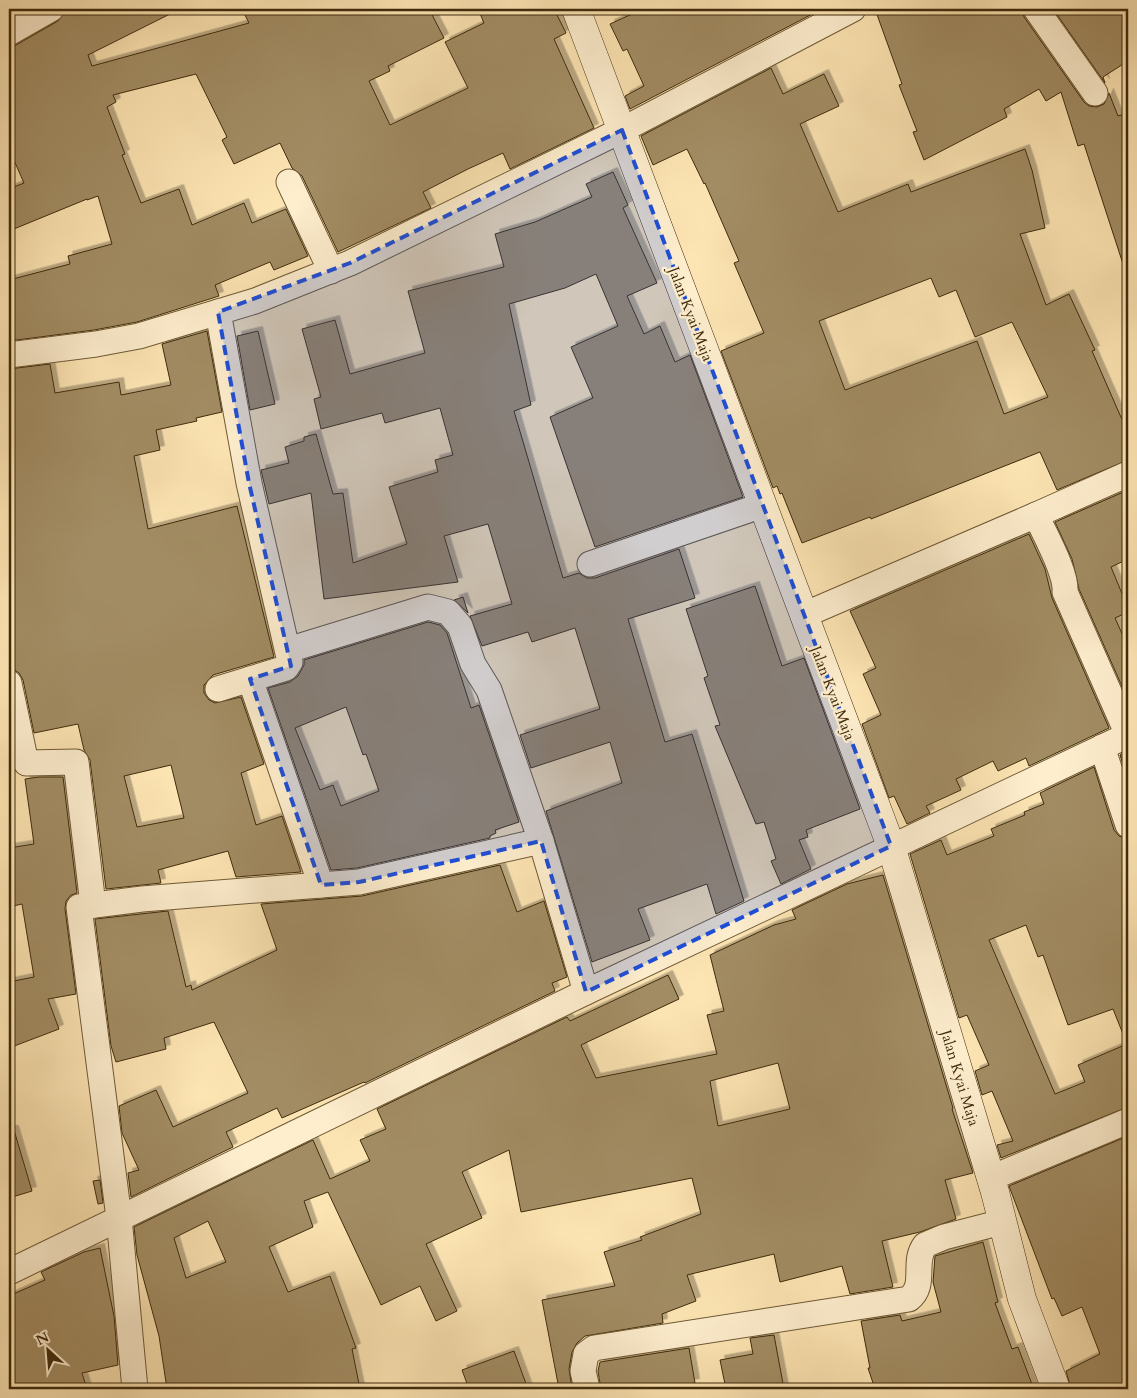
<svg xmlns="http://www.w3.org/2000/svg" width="1137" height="1398" viewBox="0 0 1137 1398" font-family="Cardo,serif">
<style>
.building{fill:#a28c63;stroke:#3f2b0c;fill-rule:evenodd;filter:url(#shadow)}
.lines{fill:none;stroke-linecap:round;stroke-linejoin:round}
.street-casing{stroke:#6e5a36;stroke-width:27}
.secondary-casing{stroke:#3f2b0c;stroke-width:29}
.street{stroke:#feeece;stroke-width:25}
.secondary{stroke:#feeece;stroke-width:28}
.marked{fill:#1d4ed8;fill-opacity:0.2;stroke:#1d4ed8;stroke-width:4;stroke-dasharray:10 6;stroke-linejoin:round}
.labels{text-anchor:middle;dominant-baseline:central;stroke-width:4.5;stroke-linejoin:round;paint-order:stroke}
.street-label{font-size:15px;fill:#3f2b0c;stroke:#feeece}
</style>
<defs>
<filter id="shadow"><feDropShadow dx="4.5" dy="-4.5" stdDeviation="0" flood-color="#0004"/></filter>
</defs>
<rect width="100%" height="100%" fill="#fde5b3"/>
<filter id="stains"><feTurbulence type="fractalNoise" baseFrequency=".004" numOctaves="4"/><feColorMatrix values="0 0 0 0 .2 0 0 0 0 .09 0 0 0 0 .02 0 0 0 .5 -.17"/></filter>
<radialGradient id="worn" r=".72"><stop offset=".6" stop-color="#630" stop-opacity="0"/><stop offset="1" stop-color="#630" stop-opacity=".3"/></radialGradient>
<g class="building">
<path d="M 70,9 L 180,9 L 88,55 L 92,66 L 249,23 L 242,9 L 429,9 L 444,38 L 388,66 L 390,71 L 369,81 L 390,125 L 468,88 L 445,42 L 484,23 L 478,9 L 554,9 L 566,33 L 554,39 L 594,128 L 510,169 L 503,153 L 468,169 L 423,192 L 431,208 L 338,252 L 302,176 L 292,168 L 280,143 L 234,164 L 222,140 L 227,137 L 196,74 L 113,95 L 116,102 L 107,107 L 125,154 L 122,155 L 141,203 L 179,189 L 192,225 L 244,203 L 252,223 L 286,209 L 308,256 L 274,270 L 270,262 L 215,285 L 219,296 L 137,322 L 94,330 L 9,341 L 9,280 L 70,264 L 68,256 L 112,244 L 98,196 L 87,200 L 87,199 L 9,231 L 9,189 L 24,183 L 9,149 L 9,47 L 16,45 L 58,21 L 65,11 Z"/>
<path d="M 643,9 L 822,9 L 630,109 L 625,96 L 644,86 L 627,49 L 623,51 L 610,24 Z"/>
<path d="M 875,9 L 1022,9 L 1024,17 L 1084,102 L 1089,106 L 1097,107 L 1104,104 L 1109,93 L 1118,116 L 1128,113 L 1128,266 L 1124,267 L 1084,144 L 1078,146 L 1061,92 L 1046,101 L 1039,89 L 1004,109 L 1007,117 L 924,160 L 913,132 L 917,131 L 899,85 L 902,84 Z"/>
<path d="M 1053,9 L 1120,9 L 1128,23 L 1128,61 L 1103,77 L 1105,83 Z"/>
<path d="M 771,68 L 783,94 L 824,74 L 839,106 L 800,124 L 838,212 L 908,184 L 911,192 L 1025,149 L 1032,170 L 1045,228 L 1020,234 L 1046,305 L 1069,294 L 1095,350 L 1092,351 L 1120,415 L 1122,419 L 1128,416 L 1128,460 L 1057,490 L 1040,452 L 871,519 L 870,517 L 802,543 L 782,493 L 780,494 L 777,486 L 773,488 L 721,351 L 764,333 L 734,263 L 739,261 L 705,183 L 704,184 L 687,149 L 653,165 L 641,136 ZM 931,278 L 939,297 L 956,290 L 975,337 L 1012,322 L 1048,397 L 1004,414 L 977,341 L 845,390 L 819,321 Z"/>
<path d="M 613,172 L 628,205 L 623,208 L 657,283 L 627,296 L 644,334 L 660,326 L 675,362 L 690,355 L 743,497 L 595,547 L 550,417 L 593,398 L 571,347 L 618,326 L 596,274 L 565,288 L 509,304 L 531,405 L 514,411 L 563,578 L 579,573 L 587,578 L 595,578 L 679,549 L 695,598 L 628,619 L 665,742 L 692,734 L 744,901 L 716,914 L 707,884 L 638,909 L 650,940 L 592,962 L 546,811 L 622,783 L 610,742 L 531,768 L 520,735 L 600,709 L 575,628 L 532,642 L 528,632 L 482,646 L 470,616 L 512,604 L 488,524 L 444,536 L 458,582 L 324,599 L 311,493 L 269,504 L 261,470 L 289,463 L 285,447 L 304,441 L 304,437 L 316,434 L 333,494 L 343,493 L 353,563 L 407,544 L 389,487 L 438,472 L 435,460 L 453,455 L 440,408 L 385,423 L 382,413 L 321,429 L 314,399 L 321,397 L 302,329 L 335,320 L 350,374 L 425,353 L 408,291 L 504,267 L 495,234 L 535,222 L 592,197 L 586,184 Z"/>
<path d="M 207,331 L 222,412 L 196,418 L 197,421 L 156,430 L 160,450 L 134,456 L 148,529 L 237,506 L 274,657 L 213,675 L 204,685 L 204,693 L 209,700 L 215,703 L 241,697 L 264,764 L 241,773 L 256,825 L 282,816 L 301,872 L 236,877 L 228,851 L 158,870 L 161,883 L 106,889 L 90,760 L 84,750 L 78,724 L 34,733 L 23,680 L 19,673 L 13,669 L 9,648 L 9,369 L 50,364 L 55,393 L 119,382 L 121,395 L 171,385 L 162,344 ZM 171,765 L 184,818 L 137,827 L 124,776 Z"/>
<path d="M 258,331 L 275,404 L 250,410 L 237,336 Z"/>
<path d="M 1128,490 L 1128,559 L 1111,567 L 1128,608 L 1128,612 L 1115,618 L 1128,647 L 1128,700 L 1079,589 L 1072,559 L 1055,522 Z"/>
<path d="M 1029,534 L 1045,569 L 1052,598 L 1109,728 L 1029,766 L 1026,758 L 998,771 L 993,761 L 956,779 L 961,790 L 926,806 L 930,813 L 907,824 L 894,796 L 889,798 L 862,724 L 881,715 L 863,674 L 876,668 L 850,611 Z"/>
<path d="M 755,586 L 782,666 L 804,658 L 860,809 L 806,830 L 808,837 L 799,840 L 811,869 L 781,884 L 771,861 L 776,859 L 764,822 L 756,824 L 715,726 L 720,725 L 704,678 L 708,676 L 686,609 Z"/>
<path d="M 463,597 L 468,613 L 454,600 Z"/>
<path d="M 428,622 L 440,625 L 447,633 L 471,708 L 479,705 L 519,822 L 495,830 L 496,833 L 490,836 L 490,838 L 357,868 L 331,870 L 268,688 L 290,682 L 298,676 L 304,665 L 304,660 ZM 346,707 L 363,755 L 366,754 L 379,791 L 341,806 L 333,785 L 320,790 L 295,728 Z"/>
<path d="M 1128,751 L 1128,780 L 1120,755 Z"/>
<path d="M 1094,767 L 1114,830 L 1119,836 L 1128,839 L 1128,1107 L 1001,1158 L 997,1145 L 1013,1141 L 992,1091 L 982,1095 L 975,1071 L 989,1065 L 967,1015 L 959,1018 L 910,854 L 941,840 L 947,855 L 994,836 L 991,829 L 1025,815 L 1024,812 L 1044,804 L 1040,793 ZM 1026,925 L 1038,957 L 1043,955 L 1068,1025 L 1113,1009 L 1127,1044 L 1078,1065 L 1085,1082 L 1055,1094 L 989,940 Z"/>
<path d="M 39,777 L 63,777 L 77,893 L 71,895 L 66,901 L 65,909 L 76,994 L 48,999 L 59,1029 L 9,1048 L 9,982 L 34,977 L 22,904 L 9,907 L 9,848 L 34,844 L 25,779 Z"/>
<path d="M 500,865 L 517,912 L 544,901 L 567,977 L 552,983 L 555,991 L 365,1083 L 364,1082 L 282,1118 L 277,1108 L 226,1132 L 233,1147 L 131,1197 L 128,1173 L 139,1170 L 122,1133 L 119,1106 L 156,1090 L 173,1127 L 248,1093 L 214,1022 L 164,1038 L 166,1049 L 116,1062 L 111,1046 L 95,919 L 168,911 L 186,987 L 191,985 L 192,990 L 277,950 L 261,904 L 362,896 Z"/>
<path d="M 883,875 L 953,1108 L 952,1109 L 973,1173 L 945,1180 L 956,1219 L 920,1232 L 882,1241 L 893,1287 L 850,1294 L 842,1266 L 780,1282 L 774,1254 L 687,1275 L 696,1301 L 662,1314 L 663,1323 L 585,1336 L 577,1343 L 572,1352 L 569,1369 L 572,1389 L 559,1389 L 542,1300 L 615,1286 L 604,1252 L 642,1240 L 640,1237 L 701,1214 L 692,1178 L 521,1212 L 509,1150 L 462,1172 L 482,1218 L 426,1244 L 457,1311 L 436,1321 L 420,1286 L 381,1305 L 328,1192 L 304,1201 L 313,1227 L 269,1247 L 288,1292 L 330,1276 L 356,1348 L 352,1349 L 360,1389 L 167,1389 L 159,1336 L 137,1255 L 134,1227 L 313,1140 L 330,1179 L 370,1161 L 360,1140 L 386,1129 L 377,1109 L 567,1017 L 570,1021 L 668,975 L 679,999 L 581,1045 L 596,1078 L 717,1054 L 707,1015 L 724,1011 L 710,955 L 774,925 L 796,919 L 792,910 L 847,884 ZM 778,1063 L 790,1109 L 718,1126 L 710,1081 ZM 208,1221 L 226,1262 L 186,1278 L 174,1238 Z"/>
<path d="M 9,1130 L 14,1130 L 32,1191 L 9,1198 Z"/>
<path d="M 1128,1136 L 1128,1389 L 1071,1389 L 1066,1371 L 1100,1354 L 1082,1307 L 1062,1316 L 1054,1298 L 1052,1299 L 1009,1186 Z"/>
<path d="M 100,1180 L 103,1203 L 98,1204 L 93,1181 Z"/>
<path d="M 983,1242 L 998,1302 L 995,1303 L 1012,1349 L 1018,1347 L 1033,1387 L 1038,1385 L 1039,1389 L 956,1389 L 953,1383 L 935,1389 L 875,1389 L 868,1368 L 870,1368 L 861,1321 L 900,1315 L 902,1321 L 941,1312 L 933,1282 L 935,1256 Z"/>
<path d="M 100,1248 L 114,1316 L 118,1365 L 82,1373 L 87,1389 L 9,1389 L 9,1296 L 45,1280 L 41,1272 L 84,1252 Z"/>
<path d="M 774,1335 L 784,1389 L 726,1389 L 720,1360 L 753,1354 L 750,1338 Z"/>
<path d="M 689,1348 L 695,1383 L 657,1389 L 641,1389 L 640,1385 L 618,1389 L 601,1389 L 598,1371 L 600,1362 Z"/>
<path d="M 514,1351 L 528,1389 L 469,1389 L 462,1370 Z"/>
</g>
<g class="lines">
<g class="street-casing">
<g id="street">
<path d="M 1036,9 L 1095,93"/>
<path d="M 9,33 L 51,9"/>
<path d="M 289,182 L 331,271"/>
<path d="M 218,312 L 249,483 L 290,662 L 286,668 L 218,689"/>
<path d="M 9,355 L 96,344 L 139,336 L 255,301 L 350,263 L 622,130 L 853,9"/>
<path d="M 1036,515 L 1128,474"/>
<path d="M 590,564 L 763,505"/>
<path d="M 804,615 L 1036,515 C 1044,533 1067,573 1065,592 L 1128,735"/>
<path d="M 288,650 L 428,607 L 448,612 L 460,626 L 473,664 L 489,690 L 541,841 L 586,992"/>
<path d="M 250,679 L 321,885"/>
<path d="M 9,683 L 26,763 L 76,762 L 93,905"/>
<path d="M 1102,747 L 1128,825"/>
<path d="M 991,1178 L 1128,1121"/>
<path d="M 9,1272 L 586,992 L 1128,735"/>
<path d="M 135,1389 L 119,1218 L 79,907 L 142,899 L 359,882 L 541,841"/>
<path d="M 587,1389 L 583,1371 L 586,1354 L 594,1348 L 909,1299 C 927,1285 912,1262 925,1245 L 944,1237 L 1002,1222"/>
</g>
</g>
<g class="secondary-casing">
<path id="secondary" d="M 576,9 L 891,846 L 995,1192 L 1022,1299 L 1056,1389"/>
</g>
<use href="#street" class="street"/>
<use href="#secondary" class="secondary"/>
</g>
<path class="marked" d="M 622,130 L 891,846 L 586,992 L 541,841 L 359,882 L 321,885 L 250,679 L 291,666 L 249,483 L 218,312 L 350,263 Z"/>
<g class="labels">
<g class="street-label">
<text transform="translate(691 314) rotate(69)">Jalan Kyai Maja</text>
<text transform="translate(833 693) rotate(69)">Jalan Kyai Maja</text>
<text transform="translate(960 1078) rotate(73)">Jalan Kyai Maja</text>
</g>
</g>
<rect width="1137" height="1398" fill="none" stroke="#fde5b3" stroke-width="30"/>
<rect x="10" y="10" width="1117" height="1378" fill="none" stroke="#3f2b0c" stroke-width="2.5"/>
<rect x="15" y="15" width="1107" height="1368" fill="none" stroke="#3f2b0c"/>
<g transform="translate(48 1350) rotate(334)" stroke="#feeece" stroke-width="4" paint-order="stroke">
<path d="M0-4L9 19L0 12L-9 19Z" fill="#3f2b0c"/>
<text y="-8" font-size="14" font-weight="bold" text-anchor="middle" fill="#3f2b0c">N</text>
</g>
<rect width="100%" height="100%" filter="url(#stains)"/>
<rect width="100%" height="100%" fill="url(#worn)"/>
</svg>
